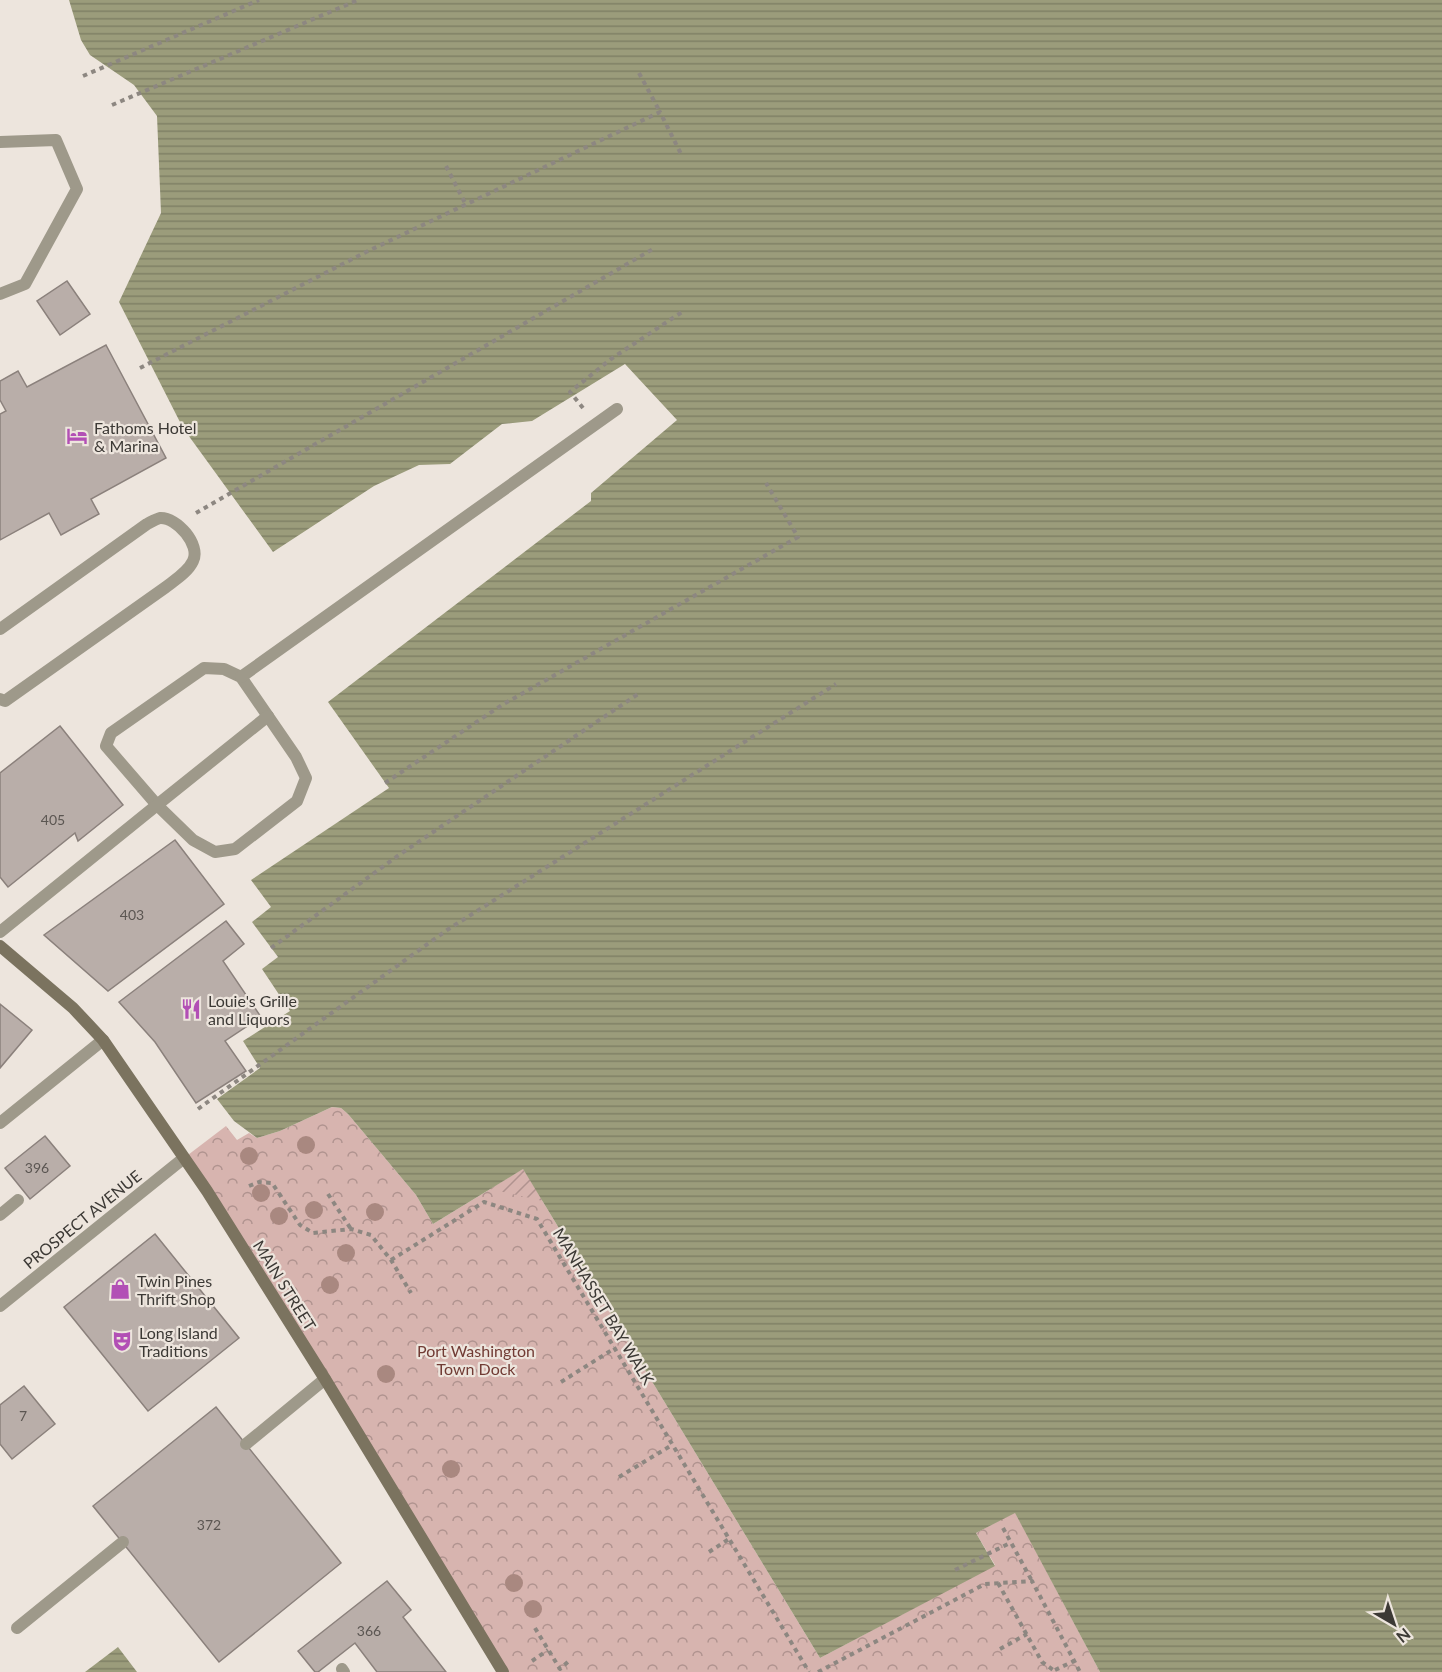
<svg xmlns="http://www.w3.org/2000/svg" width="1442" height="1672" viewBox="0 0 1442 1672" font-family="Lato,sans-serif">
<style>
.park{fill:url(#park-crowns)}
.garden{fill:url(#garden-furrows)}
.water{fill:url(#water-rules)}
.building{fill:#b9aea9;stroke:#8b817c;stroke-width:1.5}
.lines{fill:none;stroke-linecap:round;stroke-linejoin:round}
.path{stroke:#8d8781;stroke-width:4;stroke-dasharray:4.5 4.5;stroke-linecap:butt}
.lane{stroke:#9e998a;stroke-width:12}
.street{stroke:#9e998a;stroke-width:12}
.secondary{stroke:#7b735f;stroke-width:12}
.tree{fill:#a98880}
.labels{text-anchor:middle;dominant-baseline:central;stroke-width:4.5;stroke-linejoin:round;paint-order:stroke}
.number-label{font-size:14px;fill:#5b5652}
.poi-label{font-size:16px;fill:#3c3935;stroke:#ede5dd;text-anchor:start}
.street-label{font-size:16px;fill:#3c3935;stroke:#ede5dd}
.park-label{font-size:16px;fill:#713b34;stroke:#ede5dd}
</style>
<defs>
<pattern id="park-crowns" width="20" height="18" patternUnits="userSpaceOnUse" patternTransform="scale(1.5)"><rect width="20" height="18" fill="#d7b4af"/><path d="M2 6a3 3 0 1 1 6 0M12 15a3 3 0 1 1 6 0" fill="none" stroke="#b0938f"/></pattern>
<pattern id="garden-furrows" width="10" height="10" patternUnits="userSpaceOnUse" patternTransform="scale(1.5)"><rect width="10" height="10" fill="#d7b4af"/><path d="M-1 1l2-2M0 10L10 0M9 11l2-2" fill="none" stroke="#b0938f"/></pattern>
<pattern id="water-rules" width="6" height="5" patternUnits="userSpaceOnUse" patternTransform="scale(1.5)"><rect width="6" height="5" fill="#9b9c7b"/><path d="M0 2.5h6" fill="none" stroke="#808066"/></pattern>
</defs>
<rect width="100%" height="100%" fill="#ede5dd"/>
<path class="park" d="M 332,1107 L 341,1108 L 348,1114 L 416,1195 L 433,1224 L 523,1169 L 820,1658 L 995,1565 L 976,1533 L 1015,1512 L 1100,1672 L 503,1672 L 184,1158 L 226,1126 L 237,1140 L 249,1133 L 257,1138 L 280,1131 Z"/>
<path class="garden" d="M 523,1169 L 543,1201 L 490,1189 Z"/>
<g class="water">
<path d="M 69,0 L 1442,0 L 1442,1672 L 1100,1672 L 1015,1513 L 976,1533 L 995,1566 L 820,1658 L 523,1169 L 433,1224 L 416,1195 L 348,1114 L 341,1108 L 332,1107 L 280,1131 L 257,1138 L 234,1121 L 217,1099 L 260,1068 L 243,1041 L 290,1011 L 262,969 L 278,957 L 252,922 L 271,907 L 251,880 L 389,788 L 328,702 L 591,501 L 591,493 L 677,420 L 625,364 L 532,421 L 502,424 L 450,464 L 419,465 L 374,486 L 273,552 L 183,428 L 119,302 L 161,213 L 157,116 L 134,85 L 90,55 L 81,40 Z"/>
<path d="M 118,1647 L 137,1672 L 85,1672 Z"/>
</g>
<g class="building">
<path d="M 67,281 L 90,314 L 60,335 L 37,301 Z"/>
<path d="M 106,345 L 166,458 L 91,499 L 99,514 L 61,535 L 49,513 L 0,540 L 0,414 L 6,411 L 0,400 L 0,381 L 18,371 L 27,387 Z"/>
<path d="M 60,726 L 123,805 L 78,841 L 75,833 L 8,887 L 0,877 L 0,773 Z"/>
<path d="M 175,840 L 224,904 L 108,991 L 44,935 Z"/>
<path d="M 226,921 L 244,944 L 223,961 L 261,1017 L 225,1041 L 246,1071 L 196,1103 L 155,1042 L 119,1002 Z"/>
<path d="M 0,1004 L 32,1030 L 0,1068 Z"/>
<path d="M 45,1136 L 70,1166 L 30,1199 L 5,1168 Z"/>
<path d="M 155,1234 L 239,1338 L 148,1411 L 64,1307 Z"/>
<path d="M 24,1386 L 55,1424 L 12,1459 L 0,1444 L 0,1405 Z"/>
<path d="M 216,1407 L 341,1563 L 219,1662 L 93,1506 Z"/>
<path d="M 387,1581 L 411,1610 L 403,1617 L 446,1672 L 377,1672 L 355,1643 L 318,1672 L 315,1672 L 298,1651 Z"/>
</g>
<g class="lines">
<g class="path">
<path d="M 639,73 L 660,112"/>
<path d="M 83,76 L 259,0"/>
<path d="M 112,105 L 358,0"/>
<path d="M 446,166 L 466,205"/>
<path d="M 140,368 L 366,252 L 660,112 L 681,154"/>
<path d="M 583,408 L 570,392 L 611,359 L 682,312"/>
<path d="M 196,513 L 653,249"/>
<path d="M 385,783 L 502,705 L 798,537 L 766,483"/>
<path d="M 271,948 L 399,855 L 641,692"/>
<path d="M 198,1109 L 447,930 L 836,684"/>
<path d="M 249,1186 L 259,1182 L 272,1183 L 300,1225 L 313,1233 L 351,1229 L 371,1235 L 391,1260 L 411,1293"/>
<path d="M 328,1194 L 351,1229"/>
<path d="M 391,1260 L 484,1202 L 537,1219 L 809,1672"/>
<path d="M 561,1382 L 615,1348"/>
<path d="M 619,1477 L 672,1445"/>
<path d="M 1003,1528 L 1032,1581"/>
<path d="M 709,1552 L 729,1539"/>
<path d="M 955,1570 L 1010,1543"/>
<path d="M 998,1583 L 1042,1662 L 1056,1672"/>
<path d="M 535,1628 L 560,1669 L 571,1659"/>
<path d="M 1000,1649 L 1027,1634"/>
<path d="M 532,1661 L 548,1650"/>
<path d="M 1055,1670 L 1074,1661"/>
<path d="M 818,1672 L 985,1584 L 1032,1581 L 1080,1672"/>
</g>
<g class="lane">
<path d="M 0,142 L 56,140 L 77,189 L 25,284 L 0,294"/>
<path d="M 0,629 L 147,524 C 151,522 156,519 160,518 C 177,517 201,545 193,561 C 188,572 175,580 166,587 L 5,701 L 0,699"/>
<path d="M 204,668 L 224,669 L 241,677 L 296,757 L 306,778 L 297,801 L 235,849 L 215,852 L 193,840 L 157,805 L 106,746 L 111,733 Z"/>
<path d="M 241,677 L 617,409"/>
<path d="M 0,932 L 157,805 L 268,716"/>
<path d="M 0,1123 L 103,1040"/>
<path d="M 0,1215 L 18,1200"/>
<path d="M 246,1444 L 325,1379"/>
<path d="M 17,1628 L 123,1542"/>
<path d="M 342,1669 L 344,1672"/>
</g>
<path class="street" d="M 0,1306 L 184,1158"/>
<path class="secondary" d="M 0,946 L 73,1008 L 103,1040 L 207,1191 L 325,1379 L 503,1672"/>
</g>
<g class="tree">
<circle cx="306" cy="1145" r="9"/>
<circle cx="249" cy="1156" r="9"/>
<circle cx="261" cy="1193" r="9"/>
<circle cx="314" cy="1210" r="9"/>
<circle cx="375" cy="1212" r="9"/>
<circle cx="279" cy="1216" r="9"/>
<circle cx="346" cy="1253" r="9"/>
<circle cx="330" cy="1285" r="9"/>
<circle cx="386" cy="1374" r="9"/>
<circle cx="451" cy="1469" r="9"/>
<circle cx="514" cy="1583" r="9"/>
<circle cx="533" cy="1609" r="9"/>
</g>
<defs>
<g id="hotel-bare" transform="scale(1.62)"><path d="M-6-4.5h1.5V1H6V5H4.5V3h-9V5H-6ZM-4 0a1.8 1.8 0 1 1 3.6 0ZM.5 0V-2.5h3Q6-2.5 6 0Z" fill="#b24fb5" stroke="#ede5dd" stroke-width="2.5" paint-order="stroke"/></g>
<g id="restaurant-bare" transform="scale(1.62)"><path d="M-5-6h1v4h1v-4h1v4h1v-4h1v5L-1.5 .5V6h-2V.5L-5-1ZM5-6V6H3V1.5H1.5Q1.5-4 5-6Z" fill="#b24fb5" stroke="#ede5dd" stroke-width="2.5" paint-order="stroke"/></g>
<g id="shop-bare" transform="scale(1.62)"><path d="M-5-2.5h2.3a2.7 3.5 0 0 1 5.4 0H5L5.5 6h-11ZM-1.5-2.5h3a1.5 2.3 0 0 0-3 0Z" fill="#b24fb5" stroke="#ede5dd" stroke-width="2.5" paint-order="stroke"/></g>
<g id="theatre-bare" transform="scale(1.62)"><path d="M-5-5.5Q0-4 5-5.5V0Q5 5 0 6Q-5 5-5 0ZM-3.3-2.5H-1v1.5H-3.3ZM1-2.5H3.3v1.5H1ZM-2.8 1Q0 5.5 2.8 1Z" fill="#b24fb5" stroke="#ede5dd" stroke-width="2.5" paint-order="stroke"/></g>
</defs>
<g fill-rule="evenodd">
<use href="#hotel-bare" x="77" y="436"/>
<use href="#restaurant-bare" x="191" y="1009"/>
<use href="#shop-bare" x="120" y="1289"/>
<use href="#theatre-bare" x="122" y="1341"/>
</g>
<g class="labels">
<g class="number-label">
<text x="53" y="819">405</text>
<text x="132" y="914">403</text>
<text x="37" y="1167">396</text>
<text x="23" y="1415">7</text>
<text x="209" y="1524">372</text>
<text x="369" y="1630">366</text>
</g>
<g class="poi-label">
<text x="94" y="427">Fathoms Hotel<tspan x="94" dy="18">&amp; Marina</tspan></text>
<text x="208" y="1000">Louie's Grille<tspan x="208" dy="18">and Liquors</tspan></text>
<text x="137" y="1280">Twin Pines<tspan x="137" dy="18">Thrift Shop</tspan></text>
<text x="139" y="1332">Long Island<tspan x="139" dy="18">Traditions</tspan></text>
</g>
<g class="street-label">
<text transform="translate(82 1219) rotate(-39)">PROSPECT AVENUE</text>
<text transform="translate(285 1285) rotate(58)">MAIN STREET</text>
<text transform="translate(604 1306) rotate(59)">MANHASSET BAY WALK</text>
</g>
<g class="park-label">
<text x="476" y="1350">Port Washington<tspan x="476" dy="18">Town Dock</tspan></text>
</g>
</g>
<g transform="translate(1394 1624) rotate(141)" stroke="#ede5dd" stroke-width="4.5" paint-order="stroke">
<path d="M0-4.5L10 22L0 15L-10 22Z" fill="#3c3935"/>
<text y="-9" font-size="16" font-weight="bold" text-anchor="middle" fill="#3c3935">N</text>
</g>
</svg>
